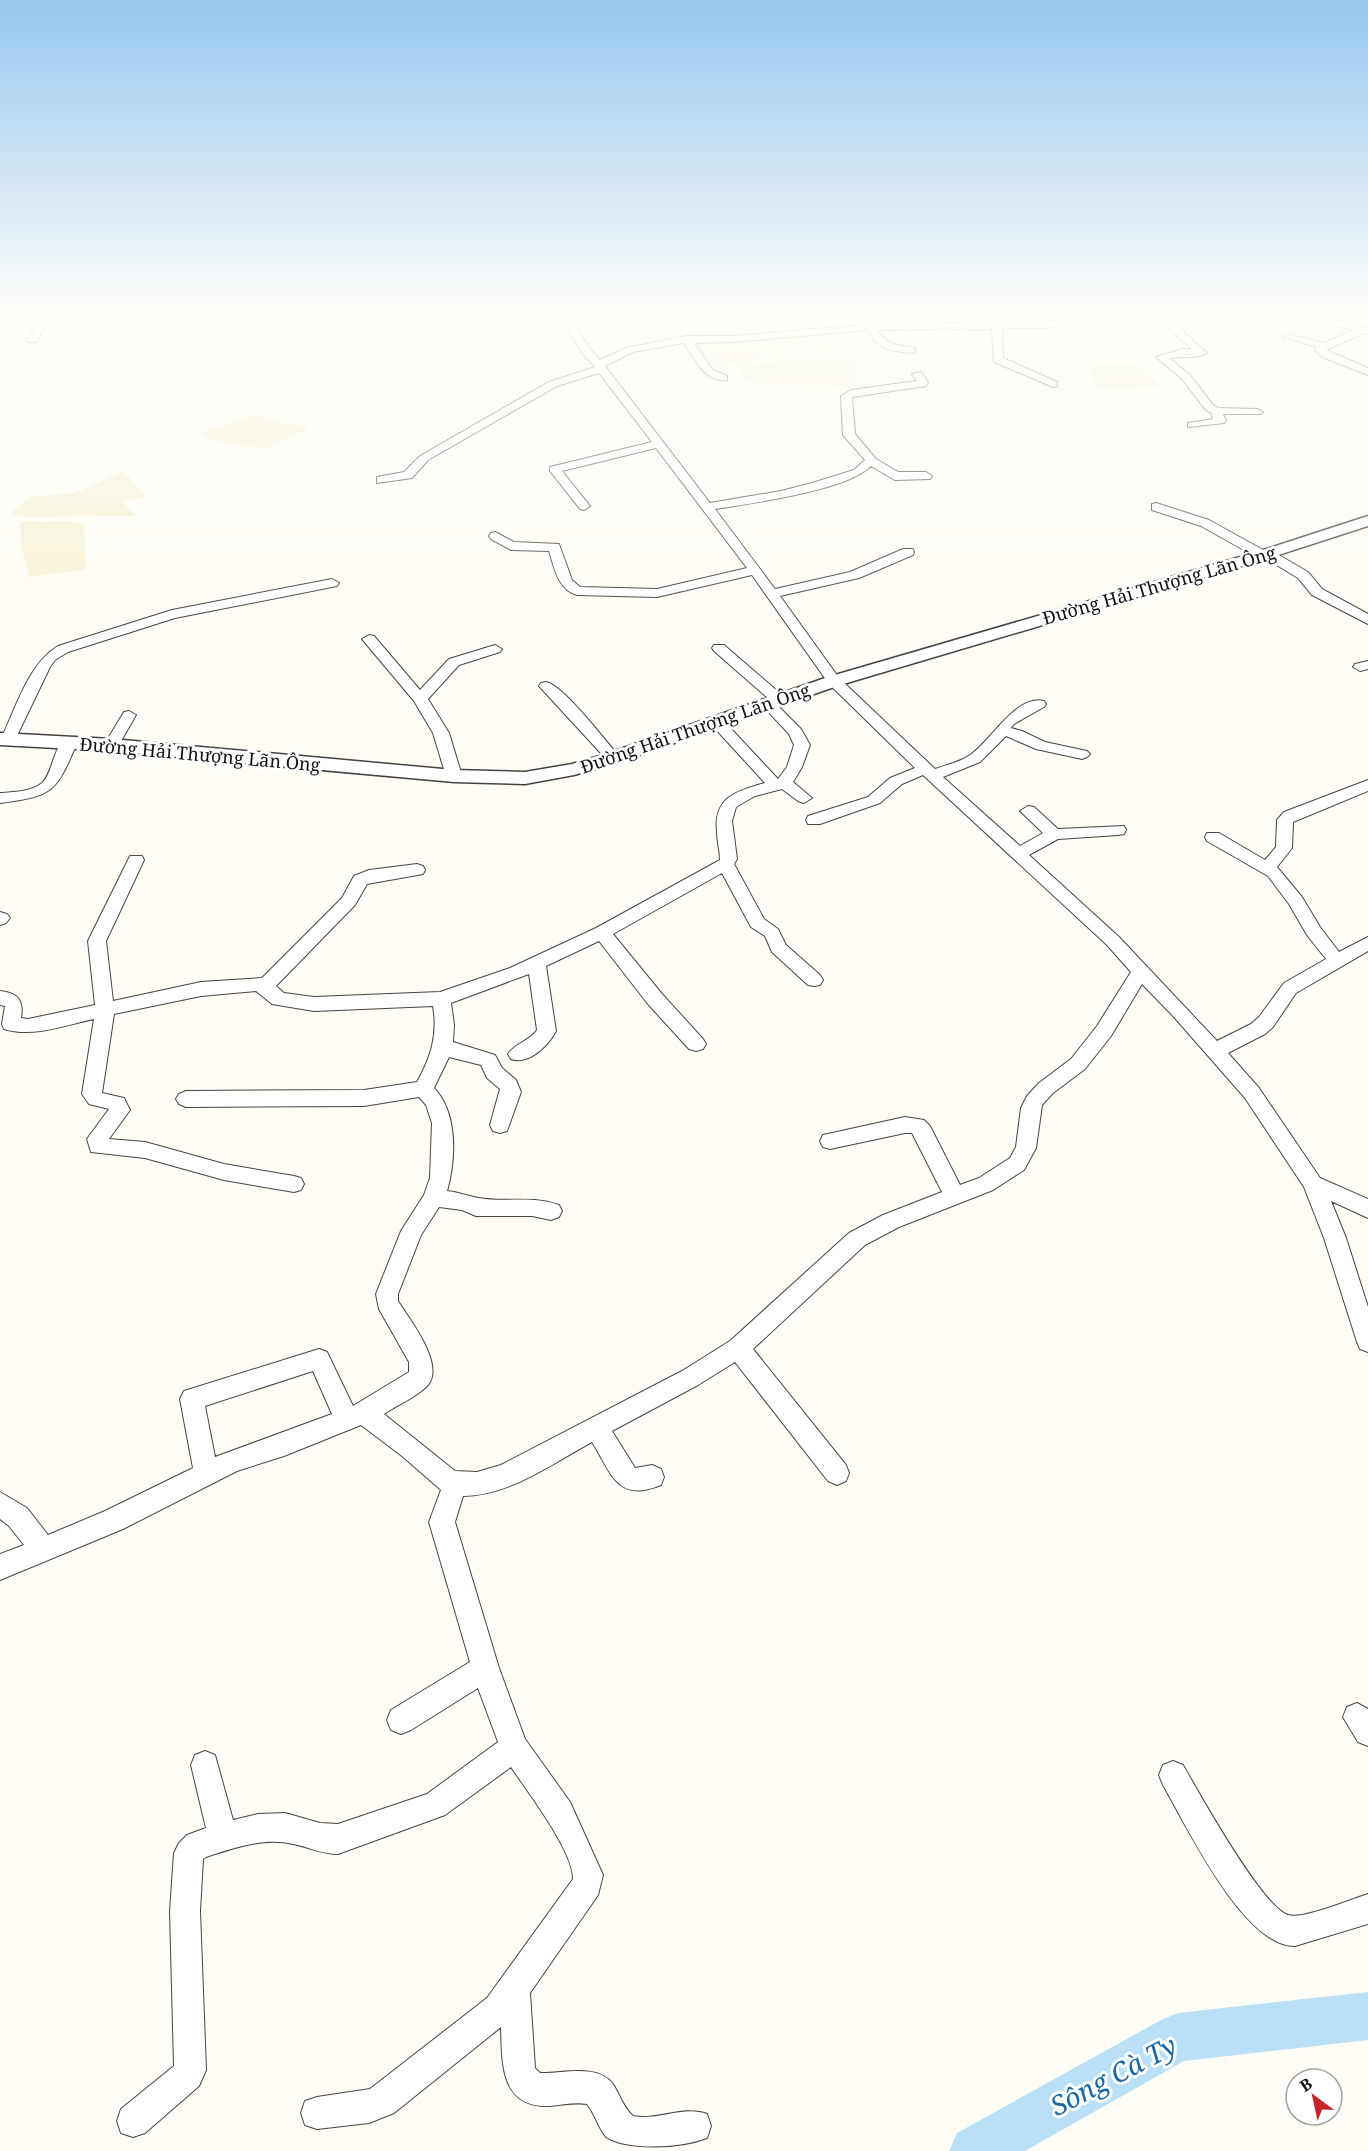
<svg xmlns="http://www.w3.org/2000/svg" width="1368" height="2151" viewBox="0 0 1368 2151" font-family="'Noto Serif',serif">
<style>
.farmland{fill:#f6f3d4}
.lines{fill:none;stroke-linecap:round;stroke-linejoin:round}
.river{fill:#b9e0f7;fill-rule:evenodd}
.minor-casing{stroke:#444;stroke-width:2}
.tertiary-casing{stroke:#444;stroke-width:3}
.minor{fill:#fff;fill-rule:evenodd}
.tertiary{fill:#fff;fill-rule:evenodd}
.labels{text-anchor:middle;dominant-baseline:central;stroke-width:6;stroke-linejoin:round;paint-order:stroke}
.far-street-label{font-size:18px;fill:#111;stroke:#fff}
.near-water-label{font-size:27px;font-style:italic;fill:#1768a6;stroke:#fff}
</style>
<rect width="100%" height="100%" fill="#fffdf5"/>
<g class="farmland">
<path d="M 872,328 L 882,344 L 804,350 L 743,363 L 857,360 L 855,386 L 785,385 L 745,381 L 738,364 L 716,368 L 691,341 Z"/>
<path d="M 1137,364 L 1162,386 L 1101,390 L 1095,388 L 1089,365 Z"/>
<path d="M 251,415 L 309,429 L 264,449 L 213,440 L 198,434 Z"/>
<path d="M 123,471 L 146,496 L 123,502 L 135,516 L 28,517 L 10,514 L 29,497 L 75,493 Z"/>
<path d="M 71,521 L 84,524 L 86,569 L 29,577 L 22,551 L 20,522 Z"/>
</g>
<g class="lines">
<path class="river" d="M 1368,1992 L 1368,2040 L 1184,2061 L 1025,2151 L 949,2151 L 957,2133 L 1161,2020 L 1178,2013 Z"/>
<g class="minor-casing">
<g id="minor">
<path d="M 0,314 L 7,314 L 2,317 Z"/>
<path d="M 44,314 L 54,314 L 36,342 L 28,342 L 27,340 Z"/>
<path d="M 558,314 L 568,314 L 590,349 L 600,360 L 626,348 L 686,336 L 733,336 L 863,325 L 855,314 L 865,314 L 872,324 L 1045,322 L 1090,314 L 1112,314 L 1107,317 L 1045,328 L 1002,328 L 1003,358 L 1057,382 L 1057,386 L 1053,387 L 994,362 L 992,329 L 877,330 C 890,347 895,344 915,348 L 915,352 L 911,353 C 887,350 882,351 867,330 L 733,342 L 694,343 L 713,370 L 727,376 L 727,380 C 705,383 694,358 684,343 L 633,352 L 605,366 L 710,503 L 781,491 L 812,483 L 854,470 L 865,460 L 843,435 L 841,396 L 851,390 L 917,381 L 912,374 L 921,372 L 928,382 L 926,386 L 852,397 L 855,434 L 876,459 L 898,472 L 926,472 L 932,476 L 930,479 L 895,480 L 871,466 C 846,491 752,503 715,509 L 775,589 L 850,572 L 903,549 L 913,549 L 914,552 L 913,555 L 859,578 L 780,596 L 839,678 L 935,769 C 946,765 960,762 970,755 C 990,742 1016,694 1044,701 L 1046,704 L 1044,707 L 1014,724 L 1011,728 L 1022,731 L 1045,742 L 1087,751 L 1090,754 L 1087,757 L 1082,759 L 1036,749 L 1006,736 L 980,762 L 943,777 L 1020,846 L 1043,833 L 1020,811 L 1028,806 L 1034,807 L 1058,829 L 1124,826 L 1126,830 L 1124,834 L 1118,835 L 1058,839 L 1029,855 L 1119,937 L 1217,1041 L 1251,1024 L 1259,1017 L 1284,983 L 1326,959 L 1307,935 L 1289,904 L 1268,876 L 1207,841 L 1205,837 L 1207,833 L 1219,833 L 1265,860 L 1276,847 L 1277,820 L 1284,812 L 1368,780 L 1368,791 L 1293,822 L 1292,848 L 1277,867 L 1302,897 L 1320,927 L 1339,952 L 1368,937 L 1368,951 L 1296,993 L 1273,1027 L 1265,1034 L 1228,1053 L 1259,1088 L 1320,1178 L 1368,1199 L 1368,1218 L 1331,1201 L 1346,1238 L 1368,1307 L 1368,1352 L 1360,1349 L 1357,1342 L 1324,1238 L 1304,1187 L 1245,1098 L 1174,1017 L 1142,984 L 1111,1036 L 1085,1069 L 1053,1093 L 1042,1105 L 1036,1148 L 1024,1170 L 993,1190 L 899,1227 L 865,1245 L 753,1349 L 846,1465 L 849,1473 L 846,1481 L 837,1485 L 828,1481 L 735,1362 L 698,1385 L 612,1431 L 635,1468 L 652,1465 L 661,1469 L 664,1477 L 661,1485 C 617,1503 612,1474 592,1442 C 553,1463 509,1496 463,1496 L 455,1522 L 499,1668 L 525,1739 L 570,1802 L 603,1875 L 598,1895 L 530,1993 L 535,2068 L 540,2073 C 562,2074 597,2063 613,2084 C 620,2095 623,2107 633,2116 C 657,2121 684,2105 707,2114 L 711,2126 L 707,2138 C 681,2148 628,2151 606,2137 C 598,2127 595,2114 587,2104 C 575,2102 562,2105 550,2106 C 500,2108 502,2063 501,2027 L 394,2113 L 369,2123 L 317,2129 L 305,2125 L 301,2113 L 305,2101 L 317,2097 L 370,2089 L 487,1998 L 573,1879 C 574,1852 527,1791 511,1767 L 445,1815 L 338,1854 C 321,1854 309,1847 293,1844 C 264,1837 233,1848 206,1857 L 203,1859 L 200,1911 L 206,2070 L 199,2086 L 145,2133 L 133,2137 L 121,2133 L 117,2121 L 121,2109 L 174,2066 L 170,1911 L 174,1853 L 179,1843 L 187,1835 L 206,1828 L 191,1765 L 195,1755 L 205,1751 L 215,1755 L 233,1820 L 258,1814 L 285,1813 L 320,1823 L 338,1824 L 427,1794 L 498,1742 L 478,1688 L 411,1730 L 401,1734 L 391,1730 L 387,1720 L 391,1710 L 470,1662 L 429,1522 L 441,1490 L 402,1456 L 361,1425 L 284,1456 L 237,1471 L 123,1529 L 0,1580 L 0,1554 L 24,1545 L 9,1526 L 0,1519 L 0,1492 L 27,1508 L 48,1535 L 105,1511 L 193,1468 L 180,1399 L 184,1391 L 319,1349 L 327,1352 L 353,1406 L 409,1372 L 409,1362 L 379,1309 L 376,1294 L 401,1231 L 424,1195 L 430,1178 L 432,1123 L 426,1105 L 419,1097 L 364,1106 L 186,1107 L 179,1104 L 176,1099 L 179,1094 L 186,1091 L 364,1090 L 417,1082 C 431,1057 438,1035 433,1006 L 314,1011 L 272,1004 L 256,991 L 201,996 L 114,1014 L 102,1093 L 124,1098 L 130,1110 L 109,1139 L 145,1142 L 224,1164 L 294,1176 L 301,1178 L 304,1184 L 301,1190 L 294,1192 L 224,1180 L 145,1158 L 91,1152 L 87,1139 L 109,1109 L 89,1104 L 82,1094 L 94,1019 C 65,1025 33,1038 4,1029 L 2,1024 L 5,1006 L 0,1005 L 0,991 C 18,993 24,1000 21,1018 L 28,1019 L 95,1005 L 88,941 L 128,860 L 130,856 L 142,856 L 144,860 L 106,941 L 113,1001 L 201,982 L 262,978 L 342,898 L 354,876 L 369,870 L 417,864 L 423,866 L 425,870 L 423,874 L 367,884 L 355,905 L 276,986 L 284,993 L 314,997 L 440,992 L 510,968 L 596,928 L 720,860 C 720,851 717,841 717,832 C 713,797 737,791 765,783 L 711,724 L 709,721 L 711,718 L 721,718 L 778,779 L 787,767 L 794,745 L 789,734 L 760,703 L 762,700 L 769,699 L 714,651 L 712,648 L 714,645 L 724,645 L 783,696 L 785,699 L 783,702 L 775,703 L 801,729 L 810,745 L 802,767 L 793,782 L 812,798 L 804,803 L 798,801 L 782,789 L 755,796 L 736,807 L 732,821 L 737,859 L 734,864 L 764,919 L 778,929 L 786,945 L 820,975 L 823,980 L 820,985 L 814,986 L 808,985 L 772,952 L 765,936 L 751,927 L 722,873 L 613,934 L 662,994 L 703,1039 L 706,1044 L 703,1049 L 696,1051 L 689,1049 L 648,1004 L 599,941 L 546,966 L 556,1031 C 548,1046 529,1065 511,1059 L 508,1054 C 515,1043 530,1041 537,1030 L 529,974 L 451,1003 L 454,1025 L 453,1042 L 495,1055 L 502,1068 L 516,1080 L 521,1092 L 507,1131 L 500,1133 L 493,1131 L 490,1125 L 500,1089 L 487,1078 L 481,1065 L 449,1057 L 434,1088 C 458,1113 456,1159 447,1191 C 458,1192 468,1196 479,1198 C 506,1203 530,1195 559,1205 L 562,1211 L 559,1217 L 551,1220 L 532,1216 L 476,1216 L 462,1210 L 439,1207 L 421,1235 L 398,1294 L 398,1301 C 410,1320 445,1364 428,1385 C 417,1397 397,1405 384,1414 L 455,1471 L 477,1472 L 501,1465 L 682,1371 L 730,1341 L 849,1233 L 883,1215 L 942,1192 L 912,1133 L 905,1133 L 830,1149 L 823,1147 L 820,1141 L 823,1135 L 905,1117 L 924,1120 L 930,1126 L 960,1185 L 979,1178 L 1010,1158 L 1016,1147 L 1021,1108 L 1027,1096 L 1039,1083 L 1071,1059 L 1097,1026 L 1131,972 L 1107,945 L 923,775 L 902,784 L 880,803 L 820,824 L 808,824 L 806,820 L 808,816 L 868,797 L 890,778 L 915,768 L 829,684 L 752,575 L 657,597 L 577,595 C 558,590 554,567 549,551 L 511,550 L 491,539 L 489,536 L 491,533 L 495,532 L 514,542 L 559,544 L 572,580 L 580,587 L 657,589 L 747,568 L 656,448 L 562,471 L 590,506 L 584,510 L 580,509 L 550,471 L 550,467 L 652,442 L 599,373 L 557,386 L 428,460 L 412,478 L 377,483 L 377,477 L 404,472 L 420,456 L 549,382 L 595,367 L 582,353 ZM 313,1371 L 332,1414 L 215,1457 L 205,1406 Z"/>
<path d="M 1157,314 L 1168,314 L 1178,327 L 1207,353 C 1198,359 1181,356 1169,358 L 1190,375 L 1213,405 L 1218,408 L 1257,409 L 1263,412 L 1261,414 L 1223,414 L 1226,421 L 1224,423 L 1188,427 L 1188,423 L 1213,419 L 1211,413 L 1205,409 L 1182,379 L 1156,357 L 1183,349 L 1192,349 C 1179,338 1168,327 1157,314 Z"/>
<path d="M 1219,314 L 1229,314 C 1224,322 1207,324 1200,319 Z"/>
<path d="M 1290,314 L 1308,314 L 1368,328 L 1368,334 L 1364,333 L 1326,350 L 1368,368 L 1368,375 L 1322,357 L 1315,350 L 1317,347 L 1283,337 L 1288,334 L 1324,343 L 1353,330 Z"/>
<path d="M 1156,503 L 1209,520 L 1265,551 L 1272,551 L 1308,572 L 1322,589 L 1368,614 L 1368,624 L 1312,595 L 1298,578 L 1265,558 L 1258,558 L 1201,526 L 1152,510 L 1152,504 Z"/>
<path d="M 332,579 L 339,583 L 337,586 L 175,618 L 68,652 L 55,660 L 50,667 L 14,742 L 9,744 L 1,739 C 16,708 28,664 58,646 L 172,610 Z"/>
<path d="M 369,635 L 374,636 L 420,690 L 449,659 L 495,645 L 502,649 L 500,652 L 459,665 L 428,699 L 449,733 L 462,776 L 460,779 L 448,779 L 446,776 L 433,733 L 414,701 L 362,639 Z"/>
<path d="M 1368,661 L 1368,669 L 1360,671 L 1353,667 L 1355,664 Z"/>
<path d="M 546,682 C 564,686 604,739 618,755 L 621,758 L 618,761 L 608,761 L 539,686 L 541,683 Z"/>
<path d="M 129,711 L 136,715 L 117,748 L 112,750 L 107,748 L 104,745 L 124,712 Z"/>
<path d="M 69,738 L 77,743 C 56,792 54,796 0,803 L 0,793 C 13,792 31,792 42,783 C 54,772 53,742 69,738 Z"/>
<path d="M 0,912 L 7,914 L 10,918 L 6,923 L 0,925 Z"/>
<path d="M 1357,1703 L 1368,1709 L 1368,1746 L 1358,1742 L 1343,1717 L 1347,1707 Z"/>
<path d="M 1173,1761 L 1183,1765 C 1199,1793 1262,1907 1288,1915 C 1302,1920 1352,1899 1368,1894 L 1368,1924 L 1295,1946 C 1244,1947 1186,1825 1163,1785 L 1159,1775 L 1163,1765 Z"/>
</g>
</g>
<g class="tertiary-casing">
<path id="tertiary" d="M 1368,516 L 1368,526 L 1269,558 L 840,685 L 620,762 L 574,775 L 525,784 L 454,782 L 112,751 L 0,745 L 0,733 L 112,739 L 454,770 L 525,772 L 572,764 L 606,754 L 828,677 L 1257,552 Z"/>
</g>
<use href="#minor" class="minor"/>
<use href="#tertiary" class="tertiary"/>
</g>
<linearGradient id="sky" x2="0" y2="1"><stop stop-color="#95c6ee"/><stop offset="0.51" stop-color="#fffefa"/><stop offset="1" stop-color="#fffefa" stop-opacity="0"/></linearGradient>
<rect width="1368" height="615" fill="url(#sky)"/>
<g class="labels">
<g class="far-street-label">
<text transform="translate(1159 585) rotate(-16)">Đường Hải Thượng Lãn Ông</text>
<text transform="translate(695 728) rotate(-19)">Đường Hải Thượng Lãn Ông</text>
<text transform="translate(200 754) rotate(5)">Đường Hải Thượng Lãn Ông</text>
</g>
<g class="near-water-label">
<text transform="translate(1113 2075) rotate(-28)">Sông Cà Ty</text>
</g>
</g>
<g transform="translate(1314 2097) rotate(327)"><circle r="28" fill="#ffffff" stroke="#a0a0a0" stroke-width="1.5"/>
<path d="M0-4.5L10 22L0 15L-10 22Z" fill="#c4262e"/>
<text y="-9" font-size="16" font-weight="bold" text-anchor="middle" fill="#111111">B</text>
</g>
</svg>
